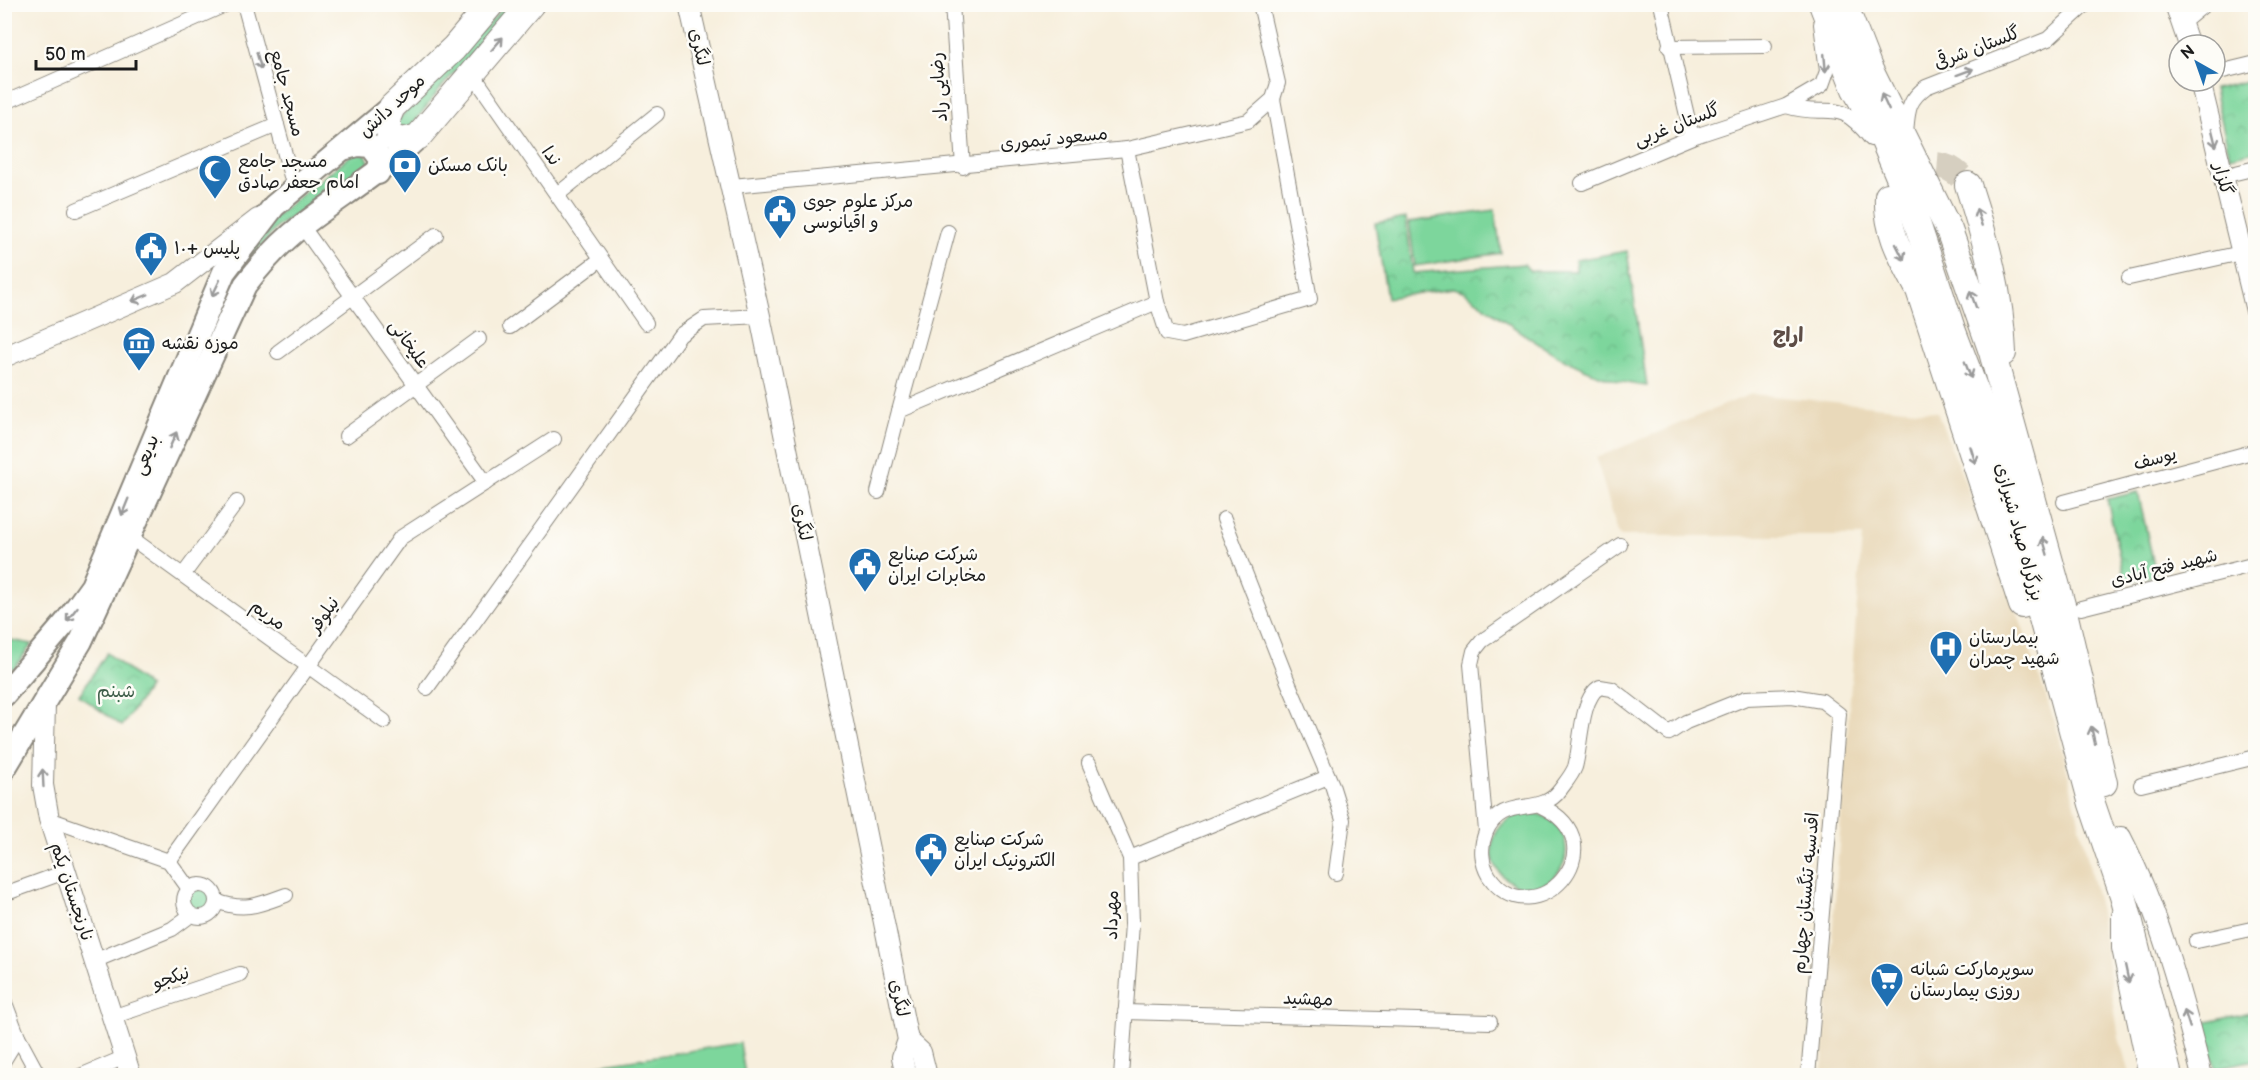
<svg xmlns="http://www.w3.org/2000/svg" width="2260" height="1080" viewBox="0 0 2260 1080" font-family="'Balsamiq Sans','Playpen Sans Arabic',sans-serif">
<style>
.built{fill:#e9d9ba}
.green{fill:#7dd69c;stroke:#4c795c;stroke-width:1.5}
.park{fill:url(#park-crowns);stroke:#4c795c;stroke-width:1.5}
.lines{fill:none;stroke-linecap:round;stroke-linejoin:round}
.highway-tunnel{stroke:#d6cfc0;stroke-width:26;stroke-dasharray:26 13;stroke-linecap:butt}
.street-casing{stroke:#8a867c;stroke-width:16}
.secondary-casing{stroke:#8a867c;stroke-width:22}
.primary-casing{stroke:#8a867c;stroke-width:26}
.highway-casing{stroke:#8a867c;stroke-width:28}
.street{stroke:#fff;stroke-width:14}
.secondary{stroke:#fff;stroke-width:20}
.primary{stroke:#fff;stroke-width:22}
.highway{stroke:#fff;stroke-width:26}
.oneway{stroke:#999}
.labels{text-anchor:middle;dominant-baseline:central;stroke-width:5;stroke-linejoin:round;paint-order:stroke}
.street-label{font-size:18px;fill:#1c1c1c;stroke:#fdfcf7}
.poi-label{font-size:18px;fill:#1c1c1c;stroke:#fdfcf7;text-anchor:start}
.park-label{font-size:18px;fill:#3e5d49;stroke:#fdfcf7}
.neighbourhood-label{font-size:20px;font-weight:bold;fill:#5d4d46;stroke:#fdfcf7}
</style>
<defs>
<pattern id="park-crowns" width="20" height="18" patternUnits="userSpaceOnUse" patternTransform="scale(1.5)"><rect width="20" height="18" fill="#7dd69c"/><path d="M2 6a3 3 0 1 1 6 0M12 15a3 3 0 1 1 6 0" fill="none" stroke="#6bb786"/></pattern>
</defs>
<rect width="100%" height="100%" fill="#fdfcf7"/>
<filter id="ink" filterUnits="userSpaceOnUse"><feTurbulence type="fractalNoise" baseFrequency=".0167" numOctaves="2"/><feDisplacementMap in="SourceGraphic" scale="12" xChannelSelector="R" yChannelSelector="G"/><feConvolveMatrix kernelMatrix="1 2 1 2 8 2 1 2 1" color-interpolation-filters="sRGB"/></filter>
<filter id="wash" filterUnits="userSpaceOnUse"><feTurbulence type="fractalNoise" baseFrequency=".008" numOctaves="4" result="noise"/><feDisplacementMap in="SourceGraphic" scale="24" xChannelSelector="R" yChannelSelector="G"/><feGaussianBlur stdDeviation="1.35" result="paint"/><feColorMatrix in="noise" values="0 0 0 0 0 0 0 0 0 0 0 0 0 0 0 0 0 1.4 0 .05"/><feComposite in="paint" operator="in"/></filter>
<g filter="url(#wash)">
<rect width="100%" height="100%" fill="#f7efdd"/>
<path class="built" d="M 1751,394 L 1937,412 L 2019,617 L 2059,735 L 2100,912 L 2119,1038 L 2130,1075 L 1822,1075 L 1862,536 L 1619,536 L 1596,458 Z"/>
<g class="green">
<path d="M 506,5 L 514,5 L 439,90 L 410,128 L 405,133 L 394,124 Z"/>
<path d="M 364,150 L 371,166 L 278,226 L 233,279 L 203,325 L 267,223 L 356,151 Z"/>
<path d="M 1495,210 L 1501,253 L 1415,266 L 1409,222 Z"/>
<path d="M 5,639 L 32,644 L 14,669 L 5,664 Z"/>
<circle cx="1529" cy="850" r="37"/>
<circle cx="200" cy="901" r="13"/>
<path d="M 740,1043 L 745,1075 L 600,1075 L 598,1065 Z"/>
</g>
<g class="park">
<path d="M 2255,79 L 2255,151 L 2230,157 L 2214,89 Z"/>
<path d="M 1406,218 L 1413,273 L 1524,264 L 1530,271 L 1576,271 L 1575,260 L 1627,251 L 1647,386 C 1577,380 1519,330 1463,291 L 1453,288 L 1387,298 L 1375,223 Z"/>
<path d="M 2138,492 L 2156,575 L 2125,582 L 2107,499 Z"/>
<path d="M 107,653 L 149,687 L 122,726 L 79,695 Z"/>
<path d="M 2255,1011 L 2255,1060 L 2215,1068 L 2204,1023 Z"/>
</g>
</g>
<g filter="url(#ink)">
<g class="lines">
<path class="highway-tunnel" d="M 1902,179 C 1926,160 1949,159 1968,185"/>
<g class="street-casing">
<g id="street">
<path d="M 244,4 L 295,191"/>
<path d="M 952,4 L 963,167"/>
<path d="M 1661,4 L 1692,137"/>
<path d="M 2182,23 L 2205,4"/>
<path d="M 1669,47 L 1765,46"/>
<path d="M 472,73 L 646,323"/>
<path d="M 2215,73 L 2256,63"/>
<path d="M 4,103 L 227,4"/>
<path d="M 1786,106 C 1830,120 1836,94 1871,139"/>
<path d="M 1906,133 C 1908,112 1907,101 1926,87 L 2048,39 L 2086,4"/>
<path d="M 2223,176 L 2256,168"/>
<path d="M 1582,183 L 1692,137 L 1786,106 L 1822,85 L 1827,71 L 1821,24"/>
<path d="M 732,186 L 1127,149 L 1248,121 L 1273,99 L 1278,83 L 1260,4"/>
<path d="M 557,195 L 657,114"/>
<path d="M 76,210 L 277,125"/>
<path d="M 302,226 L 486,483"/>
<path d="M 948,232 L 899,411 L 1157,302 L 1127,149"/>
<path d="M 2129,278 L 2241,253"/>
<path d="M 1157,302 L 1167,333 L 1183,336 L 1310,299 L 1273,99"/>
<path d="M 510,327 L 601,259"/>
<path d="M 278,352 L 436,235"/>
<path d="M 346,436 L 479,339"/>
<path d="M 878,492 L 899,411"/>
<path d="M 2064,502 L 2256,451"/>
<path d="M 1224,519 L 1288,682 L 1332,785 L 1343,820 L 1336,873"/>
<path d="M 130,537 L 384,721"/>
<path d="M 183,575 L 237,502"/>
<path d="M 2081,608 L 2256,564"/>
<path d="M 427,688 L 680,335 L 704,319 L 760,316"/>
<path d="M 1089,763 L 1130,858 L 1132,924 L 1121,1076"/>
<path d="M 2141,785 L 2256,757"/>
<path d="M 1541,806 C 1623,845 1533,940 1489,876 C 1481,863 1480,846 1486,832 C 1502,794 1540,818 1560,790 C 1565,783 1572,775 1575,767 C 1581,748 1580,697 1600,687 L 1612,689 L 1669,733 L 1686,722 L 1746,698 L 1792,696 L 1822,701 L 1839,714 L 1808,1076"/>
<path d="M 49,819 L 169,861 L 189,889"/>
<path d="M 1486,831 L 1471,664 L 1474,651 L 1482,641 L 1620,545"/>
<path d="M 1130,858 L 1328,777"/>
<path d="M 169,861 L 400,538 L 554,439"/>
<circle cx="200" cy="901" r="16"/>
<path d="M 4,894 L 65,872"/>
<path d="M 216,901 C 244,912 259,905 286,895"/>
<path d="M 2196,941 L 2256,928"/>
<path d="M 94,961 L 172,929 L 191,915"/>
<path d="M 4,1000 L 18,1037 L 39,1076"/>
<path d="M 1125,1012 L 1490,1022"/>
<path d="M 112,1017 L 240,974"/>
<path d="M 4,1060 L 18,1037"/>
<path d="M 80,1076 L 125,1057"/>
</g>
</g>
<g class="secondary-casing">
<g id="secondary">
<path d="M 689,4 L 760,316 L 908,1040 L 902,1057 L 906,1076"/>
<path d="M 2175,4 L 2189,45"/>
<path d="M 2200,81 L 2256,311"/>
<path d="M 4,357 L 175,283 L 258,219"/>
<path d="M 45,704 L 43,785 L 49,819 L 131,1076"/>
<path d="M 2121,837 C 2159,911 2182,995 2202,1076"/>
<path d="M 2122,916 L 2122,948 L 2149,1076"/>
<path d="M 908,1040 L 921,1052 L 927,1076"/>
</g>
</g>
<g class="primary-casing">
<g id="primary">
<path d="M 346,148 L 358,145 L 371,146 L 381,159 L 378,173"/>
<path d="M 4,695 L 66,622 L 92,586 L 224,272 L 274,206 L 392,107"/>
<path d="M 4,769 L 81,641 L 245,285 C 262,263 281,242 303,225 C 342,195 383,171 418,137"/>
</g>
</g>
<g class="highway-casing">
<g id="highway">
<path d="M 491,4 L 454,48 L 392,107 L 387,119 L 390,136 L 402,141 L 418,137 L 531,4"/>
<path d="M 1822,4 L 1855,89 L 1884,141 L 1912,208 L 1952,329 L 1993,437 L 2092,804 L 2123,895 L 2169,1076"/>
<path d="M 1844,4 L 1869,68 L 1949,230 L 1992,352 L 2064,612 L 2104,783"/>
<path d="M 1968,185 C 1986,240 2001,295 2003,353"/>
<path d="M 1888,196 C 1886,232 1903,259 1919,290 L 2022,605"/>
</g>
</g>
<use href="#street" class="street"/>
<use href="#secondary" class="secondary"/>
<use href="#primary" class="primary"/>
<use href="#highway" class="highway"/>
</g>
<defs><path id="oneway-shaft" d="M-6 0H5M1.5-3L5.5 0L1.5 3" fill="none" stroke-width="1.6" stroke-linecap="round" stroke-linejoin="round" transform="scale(1.5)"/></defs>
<g class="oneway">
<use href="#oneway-shaft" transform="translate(497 44) rotate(-49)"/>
<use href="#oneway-shaft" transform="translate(259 61) rotate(74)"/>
<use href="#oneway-shaft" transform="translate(1825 63) rotate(85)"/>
<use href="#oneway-shaft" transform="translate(1965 72) rotate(-21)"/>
<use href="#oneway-shaft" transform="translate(1885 102) rotate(-115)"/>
<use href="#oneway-shaft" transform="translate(2214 138) rotate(76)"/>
<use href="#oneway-shaft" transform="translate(1979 217) rotate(-108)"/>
<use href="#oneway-shaft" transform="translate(1900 252) rotate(63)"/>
<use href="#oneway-shaft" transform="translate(216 288) rotate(116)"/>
<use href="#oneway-shaft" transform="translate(140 298) rotate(157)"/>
<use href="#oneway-shaft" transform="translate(1973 299) rotate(-110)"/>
<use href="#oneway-shaft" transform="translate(1968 370) rotate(69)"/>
<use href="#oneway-shaft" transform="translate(173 440) rotate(-66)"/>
<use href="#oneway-shaft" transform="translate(1973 455) rotate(73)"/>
<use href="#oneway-shaft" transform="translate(125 507) rotate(112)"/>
<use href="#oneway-shaft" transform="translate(2045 546) rotate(-106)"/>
<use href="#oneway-shaft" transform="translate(72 614) rotate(128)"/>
<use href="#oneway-shaft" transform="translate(2093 735) rotate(-103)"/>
<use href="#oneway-shaft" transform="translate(43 778) rotate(-93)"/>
<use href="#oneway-shaft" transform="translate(2127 974) rotate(78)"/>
<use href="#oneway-shaft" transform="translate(2187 1019) rotate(-108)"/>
</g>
</g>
<defs>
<g id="bank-pin" transform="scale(1.725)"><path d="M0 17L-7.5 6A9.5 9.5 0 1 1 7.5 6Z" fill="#1f6fb2" stroke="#fdfcf7"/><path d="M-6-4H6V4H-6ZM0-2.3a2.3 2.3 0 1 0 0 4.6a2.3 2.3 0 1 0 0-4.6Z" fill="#fff"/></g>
<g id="mosque-pin" transform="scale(1.725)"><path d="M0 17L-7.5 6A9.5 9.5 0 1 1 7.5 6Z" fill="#1f6fb2" stroke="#fdfcf7"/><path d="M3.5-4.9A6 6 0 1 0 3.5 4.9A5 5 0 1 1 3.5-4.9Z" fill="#fff"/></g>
<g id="civic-pin" transform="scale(1.725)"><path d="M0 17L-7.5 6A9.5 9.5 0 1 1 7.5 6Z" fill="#1f6fb2" stroke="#fdfcf7"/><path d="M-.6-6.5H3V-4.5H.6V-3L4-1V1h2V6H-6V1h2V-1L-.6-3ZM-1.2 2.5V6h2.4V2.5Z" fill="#fff"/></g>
<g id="museum-pin" transform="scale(1.725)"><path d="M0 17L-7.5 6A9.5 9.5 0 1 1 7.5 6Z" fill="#1f6fb2" stroke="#fdfcf7"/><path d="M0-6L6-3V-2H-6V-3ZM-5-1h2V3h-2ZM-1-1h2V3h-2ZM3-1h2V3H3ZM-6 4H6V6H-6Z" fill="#fff"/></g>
<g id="hospital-pin" transform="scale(1.725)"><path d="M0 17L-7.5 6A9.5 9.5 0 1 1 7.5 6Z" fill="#1f6fb2" stroke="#fdfcf7"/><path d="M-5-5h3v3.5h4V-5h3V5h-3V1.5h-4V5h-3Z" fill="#fff"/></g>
<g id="supermarket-pin" transform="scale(1.725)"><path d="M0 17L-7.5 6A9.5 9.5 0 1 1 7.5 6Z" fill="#1f6fb2" stroke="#fdfcf7"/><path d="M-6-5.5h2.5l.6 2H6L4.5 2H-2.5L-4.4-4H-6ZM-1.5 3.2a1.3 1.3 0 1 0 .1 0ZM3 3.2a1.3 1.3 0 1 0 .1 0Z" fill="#fff"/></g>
</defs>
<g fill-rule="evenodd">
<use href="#bank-pin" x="405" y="165"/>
<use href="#mosque-pin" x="215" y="171"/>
<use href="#civic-pin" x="780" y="211"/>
<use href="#civic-pin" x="151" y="248"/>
<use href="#museum-pin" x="139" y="343"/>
<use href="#civic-pin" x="865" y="564"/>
<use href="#hospital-pin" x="1946" y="647"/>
<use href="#civic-pin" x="931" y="849"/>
<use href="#supermarket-pin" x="1887" y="979"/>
</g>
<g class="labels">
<g class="street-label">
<text transform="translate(699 47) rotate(77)">لنگری</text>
<text transform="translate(1977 48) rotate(-21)">گلستان شرقی</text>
<text transform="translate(939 87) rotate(-94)">رضایی راد</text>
<text transform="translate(287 93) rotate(75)">مسجد جامع</text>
<text transform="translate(392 106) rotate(-43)">موحد دانش</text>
<text transform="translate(1677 125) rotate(-21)">گلستان غربی</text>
<text transform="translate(1054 139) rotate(-6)">مسعود تیموری</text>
<text transform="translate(551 156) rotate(55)">ندا</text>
<text transform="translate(2223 179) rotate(76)">گلزار</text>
<text transform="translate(409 344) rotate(54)">علیخانی</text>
<text transform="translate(146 455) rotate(-68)">بدیعی</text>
<text transform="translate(2155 459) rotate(-15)">یوسف</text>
<text transform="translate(802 522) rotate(78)">لنگری</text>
<text transform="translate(2019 532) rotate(75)">بزرگراه صیاد شیرازی</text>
<text transform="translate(2164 568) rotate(-14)">شهید فتح آبادی</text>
<text transform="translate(268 615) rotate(36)">مریم</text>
<text transform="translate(324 615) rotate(-55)">نیلوفر</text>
<text transform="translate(72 892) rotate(72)">نارنجستان یکم</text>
<text transform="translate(1806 893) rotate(-85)">اقدسیه تنگستان چهارم</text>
<text transform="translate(1112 915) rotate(-89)">مهرداد</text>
<text transform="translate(171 978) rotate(-18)">نیکجو</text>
<text transform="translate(899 998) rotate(78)">لنگری</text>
<text transform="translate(1308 999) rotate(2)">مهشید</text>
</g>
<g class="poi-label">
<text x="238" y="161">مسجد جامع<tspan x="238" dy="21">امام جعفر صادق</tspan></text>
<text x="428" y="165">بانک مسکن</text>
<text x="803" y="201">مرکز علوم جوی<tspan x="803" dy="21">و اقیانوسی</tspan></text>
<text x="174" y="248">پلیس +۱۰</text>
<text x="162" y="343">موزه نقشه</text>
<text x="888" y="554">شرکت صنایع<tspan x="888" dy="21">مخابرات ایران</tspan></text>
<text x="1969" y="637">بیمارستان<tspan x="1969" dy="21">شهید چمران</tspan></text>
<text x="954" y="839">شرکت صنایع<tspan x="954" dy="21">الکترونیک ایران</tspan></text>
<text x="1910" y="969">سوپرمارکت شبانه<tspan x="1910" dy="21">روزی بیمارستان</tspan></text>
</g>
<g class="park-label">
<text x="116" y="691">شبنم</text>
</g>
<g class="neighbourhood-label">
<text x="1788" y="336">اراج</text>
</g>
</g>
<rect width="2260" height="1080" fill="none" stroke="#fdfcf7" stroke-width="24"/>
<g transform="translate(2197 63) rotate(320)"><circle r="28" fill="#fdfcf7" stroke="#a3a29f" stroke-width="1.5"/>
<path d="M0-4.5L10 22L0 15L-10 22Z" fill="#1f6fb2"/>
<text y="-9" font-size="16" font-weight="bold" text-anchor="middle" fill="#1c1c1c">N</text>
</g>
<path d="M36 60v9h100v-9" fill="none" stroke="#1c1c1c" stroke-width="3"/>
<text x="45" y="60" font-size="18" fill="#1c1c1c" stroke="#fdfcf7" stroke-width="4.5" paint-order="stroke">50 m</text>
</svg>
